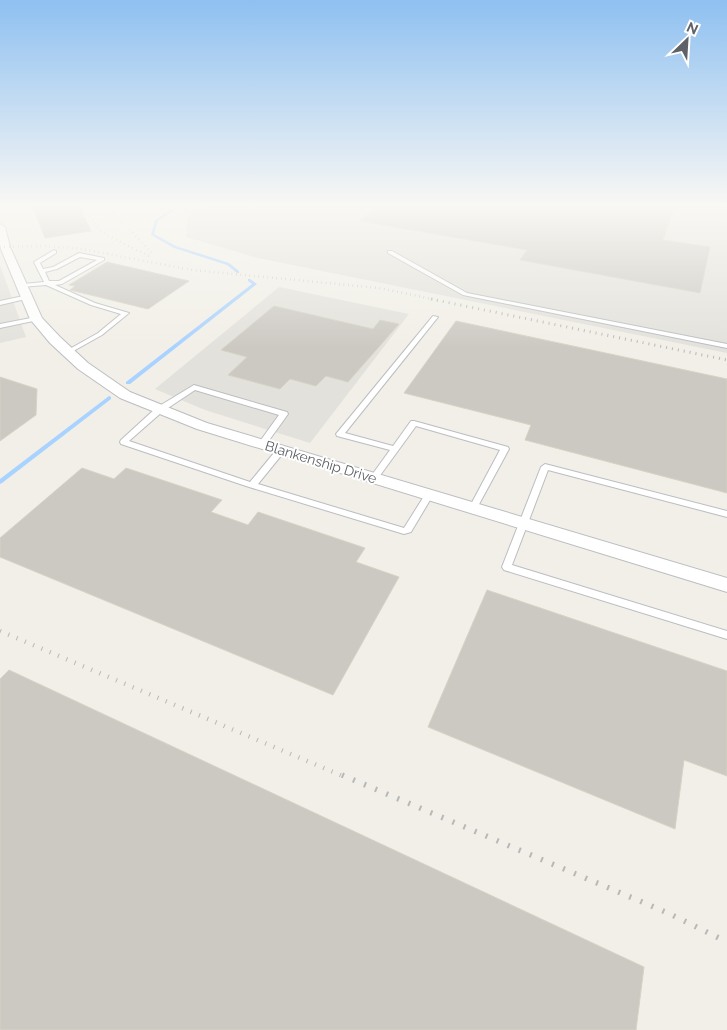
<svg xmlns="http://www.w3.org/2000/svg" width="727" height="1030" viewBox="0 0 727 1030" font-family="Raleway,sans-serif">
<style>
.industrial{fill:#e2e1db}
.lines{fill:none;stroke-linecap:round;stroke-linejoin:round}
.stream{fill:#a8d2ff;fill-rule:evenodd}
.building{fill:#ccc9c3;stroke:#d6d2c4}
.lane-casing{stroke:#bbbdc2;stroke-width:2}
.street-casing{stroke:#bbbdc2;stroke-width:2}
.lane{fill:#fff;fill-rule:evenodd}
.street{fill:#fff;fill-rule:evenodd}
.rail-far3{stroke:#b7b8b8;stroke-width:2.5;stroke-dasharray:0.5 4;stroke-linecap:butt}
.rail-far2{stroke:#b7b8b8;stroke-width:3;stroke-dasharray:1 5;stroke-linecap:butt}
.rail-far1{stroke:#b7b8b8;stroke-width:4.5;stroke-dasharray:1 8;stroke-linecap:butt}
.rail{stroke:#b7b8b8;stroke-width:5.5;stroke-dasharray:2 10;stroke-linecap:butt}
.labels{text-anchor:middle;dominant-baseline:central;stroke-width:4;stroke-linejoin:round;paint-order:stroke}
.street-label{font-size:14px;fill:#5e6167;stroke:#fff}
</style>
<rect width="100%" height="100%" fill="#f1efe7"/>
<g class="industrial">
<path d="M 205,204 L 727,204 L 727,353 L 258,258 L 186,237 L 188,215 Z"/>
<path d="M 0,265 L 26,337 L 0,343 Z"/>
<path d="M 279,287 L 409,314 L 310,443 L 205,410 L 155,389 Z"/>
</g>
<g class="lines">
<g class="stream">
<path d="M 180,204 L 184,204 L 158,221 L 154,234 L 176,246 L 229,263 L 239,271 L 239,273 L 237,273 L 227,265 L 174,248 L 151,235 L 155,220 Z"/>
<path d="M 248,279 L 250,279 L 257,284 L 130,384 L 126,384 L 126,382 L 252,284 L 248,281 Z"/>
<path d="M 109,396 L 111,397 L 111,399 L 2,483 L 0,484 L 0,479 Z"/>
</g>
</g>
<g class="building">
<path d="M 32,204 L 78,204 L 91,231 L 45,238 Z"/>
<path d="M 380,204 L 660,204 L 675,206 L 663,240 L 710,247 L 700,293 L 520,260 L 527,250 L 359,221 Z"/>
<path d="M 107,262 L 189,281 L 148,309 L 70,290 L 75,286 L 69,285 Z"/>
<path d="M 274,306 L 373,329 L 380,320 L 399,324 L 348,382 L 326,376 L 316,386 L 290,379 L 280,389 L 228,375 L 247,357 L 221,350 Z"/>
<path d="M 456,321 L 727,379 L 727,493 L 525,440 L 531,425 L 404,393 Z"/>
<path d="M 0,377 L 37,389 L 36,415 L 0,441 Z"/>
<path d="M 82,468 L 114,479 L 126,468 L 222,500 L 211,512 L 248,525 L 258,512 L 365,548 L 356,562 L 399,577 L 333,695 L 0,557 L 0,538 Z"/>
<path d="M 487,590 L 727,671 L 727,776 L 684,760 L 675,829 L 428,727 Z"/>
<path d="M 9,670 L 644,967 L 636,1030 L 0,1030 L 0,679 Z"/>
</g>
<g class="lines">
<g class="lane-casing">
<g id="lane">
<path d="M 54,250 L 56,251 L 56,253 L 40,263 L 43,269 L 53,267 L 79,253 L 104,258 L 104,260 L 62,284 L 55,285 L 95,303 L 129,313 L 102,335 L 68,354 L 66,353 L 66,351 L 98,333 L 121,314 L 91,305 L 46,285 L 21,287 L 20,286 L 23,284 L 44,282 L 34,262 ZM 80,257 L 97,260 L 59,281 L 49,281 L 45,272 L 57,269 Z"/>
<path d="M 388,251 L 392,251 L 467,293 L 727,344 L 727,348 L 463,295 L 388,253 Z"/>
<path d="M 28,295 L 31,297 L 30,298 L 0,305 L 0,301 Z"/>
<path d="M 433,316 L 438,317 L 345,433 L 393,446 L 411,421 L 414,421 L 508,447 L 509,449 L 477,508 L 473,511 L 469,508 L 500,450 L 416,426 L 376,481 L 373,482 L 369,479 L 390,450 L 337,436 L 336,434 Z"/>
<path d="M 36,317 L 39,319 L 38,320 L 0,328 L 0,324 Z"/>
<path d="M 194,385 L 287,412 L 288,414 L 265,446 L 259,446 L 258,444 L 279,415 L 195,390 L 162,412 L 129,441 L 250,482 L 278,448 L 284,448 L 285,450 L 284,452 L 258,484 L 404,528 L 426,493 L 429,492 L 433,495 L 411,532 L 404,534 L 249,487 L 121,444 L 120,442 L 121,440 L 156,408 Z"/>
<path d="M 545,464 L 727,511 L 727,517 L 548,470 L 512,565 L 727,631 L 727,639 L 504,570 L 502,567 L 541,467 Z"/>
</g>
</g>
<g class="street-casing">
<path id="street" d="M 0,224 L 5,227 L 10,247 L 42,318 L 60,337 L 88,363 L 130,392 L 207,423 L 727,578 L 727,592 L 197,429 L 120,398 L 78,369 L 50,343 L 30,319 L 0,247 Z"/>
</g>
<use href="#lane" class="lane"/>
<use href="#street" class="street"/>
<g class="rail-far3">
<path d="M 84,204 L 98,228 L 110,237 L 149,256"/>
<path d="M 98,204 L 115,215 L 154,255"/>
<path d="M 0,247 L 42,246 L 82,249 L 192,270 L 379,288 L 437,300"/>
</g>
<path class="rail-far2" d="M 431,299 L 727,360"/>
<path class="rail-far1" d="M 0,631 L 345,777"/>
<path class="rail" d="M 342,775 L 668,913 L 727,942"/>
</g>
<linearGradient id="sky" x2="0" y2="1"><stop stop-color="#8ec0f1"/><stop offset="0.59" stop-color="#f9f8f4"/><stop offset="1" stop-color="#f9f8f4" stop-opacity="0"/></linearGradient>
<rect width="727" height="348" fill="url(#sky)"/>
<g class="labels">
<g class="street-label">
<text transform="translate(321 462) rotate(17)">Blankenship Drive</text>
</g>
</g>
<g transform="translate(687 40) rotate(25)" stroke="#ffffff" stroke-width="4" paint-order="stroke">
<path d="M0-4L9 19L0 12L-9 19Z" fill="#5e6167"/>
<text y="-8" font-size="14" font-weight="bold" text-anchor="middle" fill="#5e6167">N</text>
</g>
</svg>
